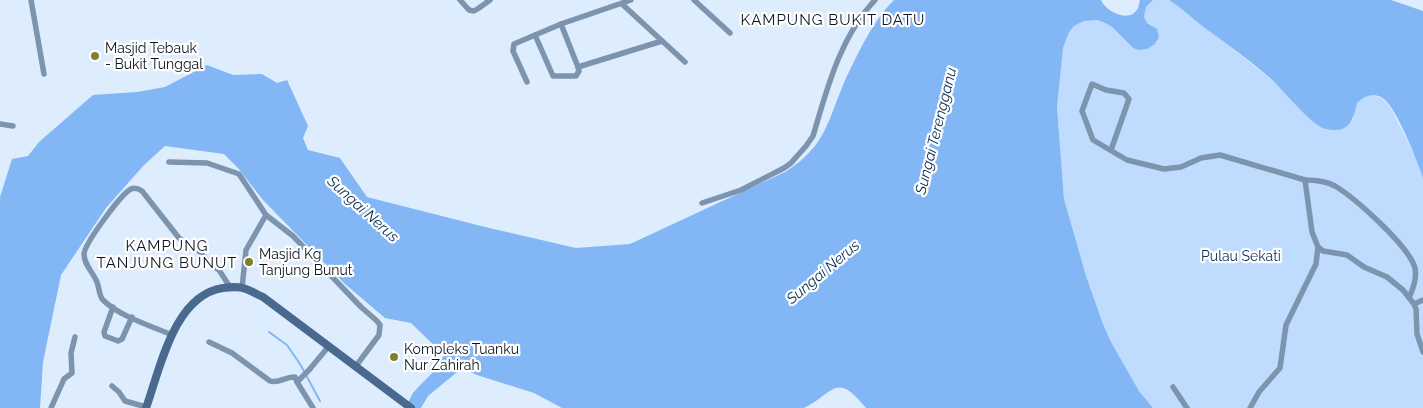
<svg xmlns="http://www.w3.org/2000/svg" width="1423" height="408" viewBox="0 0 1423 408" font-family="Raleway,sans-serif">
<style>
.green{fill:#bfdcfe}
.water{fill:#82b6f4}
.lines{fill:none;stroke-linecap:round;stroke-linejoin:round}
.stream{stroke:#82b6f4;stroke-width:2}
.street{stroke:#7d94ae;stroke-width:5.5}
.secondary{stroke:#49698f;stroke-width:8}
.poi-dot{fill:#7f8029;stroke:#fff;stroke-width:2}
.labels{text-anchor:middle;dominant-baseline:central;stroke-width:4.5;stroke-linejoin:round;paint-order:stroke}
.poi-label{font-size:14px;fill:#0d1620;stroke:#fff;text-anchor:start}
.park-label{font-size:14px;fill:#0e335a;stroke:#fff}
.neighbourhood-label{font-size:15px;letter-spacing:1px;fill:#0d1620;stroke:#fff}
.water-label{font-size:15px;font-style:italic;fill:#0a2f55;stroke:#fff}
</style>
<rect width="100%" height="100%" fill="#deedfe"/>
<path class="green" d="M 1153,0 L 1169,0 L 1189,14 L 1269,78 L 1311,119 L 1322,127 L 1344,128 L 1353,120 L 1357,103 C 1369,91 1381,95 1390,107 L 1416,158 L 1423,178 L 1423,408 L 1153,408 L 1139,391 L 1111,342 L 1103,324 L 1086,276 L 1064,199 L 1057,107 L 1063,47 L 1069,32 L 1074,26 L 1084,21 L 1096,20 L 1105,23 L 1112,27 L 1133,48 L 1147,49 L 1158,41 L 1152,25 L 1147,23 L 1144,17 L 1146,7 Z"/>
<g class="water">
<path d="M 894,0 L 1101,0 C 1106,12 1130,24 1138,8 C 1139,6 1139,3 1140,0 L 1153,0 L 1146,7 L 1144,17 L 1147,23 L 1157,29 L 1159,37 L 1155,44 L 1147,49 L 1139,50 L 1133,48 L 1112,27 L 1105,23 L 1097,20 L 1084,21 L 1074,26 L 1069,32 L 1063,48 L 1057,107 L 1064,199 L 1086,276 L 1103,324 L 1111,342 L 1139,391 L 1153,408 L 866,408 C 836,371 835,392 804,408 L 562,408 L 534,393 L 477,375 L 462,368 L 428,396 L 421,408 L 406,408 C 408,403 410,398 413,393 C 424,380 437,371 444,355 L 411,323 L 385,318 L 345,284 L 263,200 L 238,168 L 224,154 L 165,146 L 144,165 L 106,208 L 61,275 L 43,362 L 40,408 L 0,408 L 0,197 L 12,159 L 28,156 L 39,142 L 93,95 L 137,92 L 165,87 L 207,65 L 233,75 L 262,74 L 277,83 L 287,80 L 308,126 L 303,138 L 308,150 L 340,158 L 367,197 L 489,228 L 576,248 L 630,244 L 785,172 C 827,146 828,119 846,78 C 858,53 874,19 894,0 Z"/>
<path d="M 1169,0 L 1391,0 L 1423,11 L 1423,178 C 1417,160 1398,112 1385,100 C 1376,92 1365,95 1357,103 C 1353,123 1347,135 1323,128 C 1311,124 1281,88 1270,78 C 1249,60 1227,44 1205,28 C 1193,19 1182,8 1169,0 Z"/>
</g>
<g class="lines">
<path class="stream" d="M 269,332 L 287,345 L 300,364 L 320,401"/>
<g class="street">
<path d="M 31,0 L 44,74"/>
<path d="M 460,0 L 469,10 L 474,11 L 479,8 L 490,0"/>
<path d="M 694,0 L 730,33"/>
<path d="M 622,4 L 685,62"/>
<path d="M 535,35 L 553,76 L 576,76 L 579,71 L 578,67 L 561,24"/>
<path d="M 578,67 L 662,41"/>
<path d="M 527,82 L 513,51 L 514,44 L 561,24 L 631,0"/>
<path d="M 0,124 L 13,126"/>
<path d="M 1111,150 L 1129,99 L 1124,93 L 1106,90 L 1092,84 L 1082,111 L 1093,140 L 1127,160 L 1164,169 L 1181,167 L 1201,158 L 1220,155 L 1305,180 L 1312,232 L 1318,247 L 1323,251 L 1347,255 L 1364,267 L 1387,277 L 1403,290 L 1414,304 L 1416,309 L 1417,334 L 1423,352"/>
<path d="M 169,162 L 207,163 L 239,174 L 266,215 L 293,236 L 361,307 L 377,321 L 380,325 L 379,335 L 356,366"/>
<path d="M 1305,180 C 1316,180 1326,181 1335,186 C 1355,198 1409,246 1415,268 C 1417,279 1413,288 1409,298"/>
<path d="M 702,203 L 741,190 L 784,168 L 791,163 L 806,146 L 813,136 C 827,89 840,37 875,0"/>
<path d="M 242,288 L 246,250 L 266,215"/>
<path d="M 1414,304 L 1423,300"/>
<path d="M 113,307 L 104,332 L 105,336 L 118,341 L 122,339 L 132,317"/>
<path d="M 172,335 C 151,326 119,316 103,300 C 99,296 99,287 97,282 C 93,272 84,265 84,254 C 85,243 121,194 131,189 C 135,187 139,189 142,191 L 179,238 L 200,252 L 210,264 L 219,270 L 230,287"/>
<path d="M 209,342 L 232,353 L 270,381 C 279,384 286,376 295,377 L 297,382"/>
<path d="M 112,386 L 119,392 L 125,401 L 146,407"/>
<path d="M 1173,387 L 1187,408"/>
<path d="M 51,408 L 64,379 L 72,373 L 71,353 L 75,337"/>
<path d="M 313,408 L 297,382 L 309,370 L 329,346"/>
<path d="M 1250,408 L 1259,392 L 1280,368 L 1286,325 L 1316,264 L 1318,247"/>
</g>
<path class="secondary" d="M 146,408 C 160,369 174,295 223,288 C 231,287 239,286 246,289 C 252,291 258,295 263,297 L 411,408"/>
</g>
<g class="poi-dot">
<circle cx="95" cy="56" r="5"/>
<circle cx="249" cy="262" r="5"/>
<circle cx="394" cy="357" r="5"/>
</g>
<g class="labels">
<g class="poi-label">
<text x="105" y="48">Masjid Tebauk<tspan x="105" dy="16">- Bukit Tunggal</tspan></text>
<text x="259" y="254">Masjid Kg<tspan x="259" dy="16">Tanjung Bunut</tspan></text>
<text x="404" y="349">Kompleks Tuanku<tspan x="404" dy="16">Nur Zahirah</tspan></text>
</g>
<g class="park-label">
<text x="1241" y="256">Pulau Sekati</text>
</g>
<g class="neighbourhood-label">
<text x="833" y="20">KAMPUNG BUKIT DATU</text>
<text x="167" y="246">KAMPUNG<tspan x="167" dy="17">TANJUNG BUNUT</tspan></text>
</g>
<g class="water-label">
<text transform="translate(936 131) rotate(-76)">Sungai Terengganu</text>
<text transform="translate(363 209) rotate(42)">Sungai Nerus</text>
<text transform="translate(823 272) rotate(-40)">Sungai Nerus</text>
</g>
</g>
</svg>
